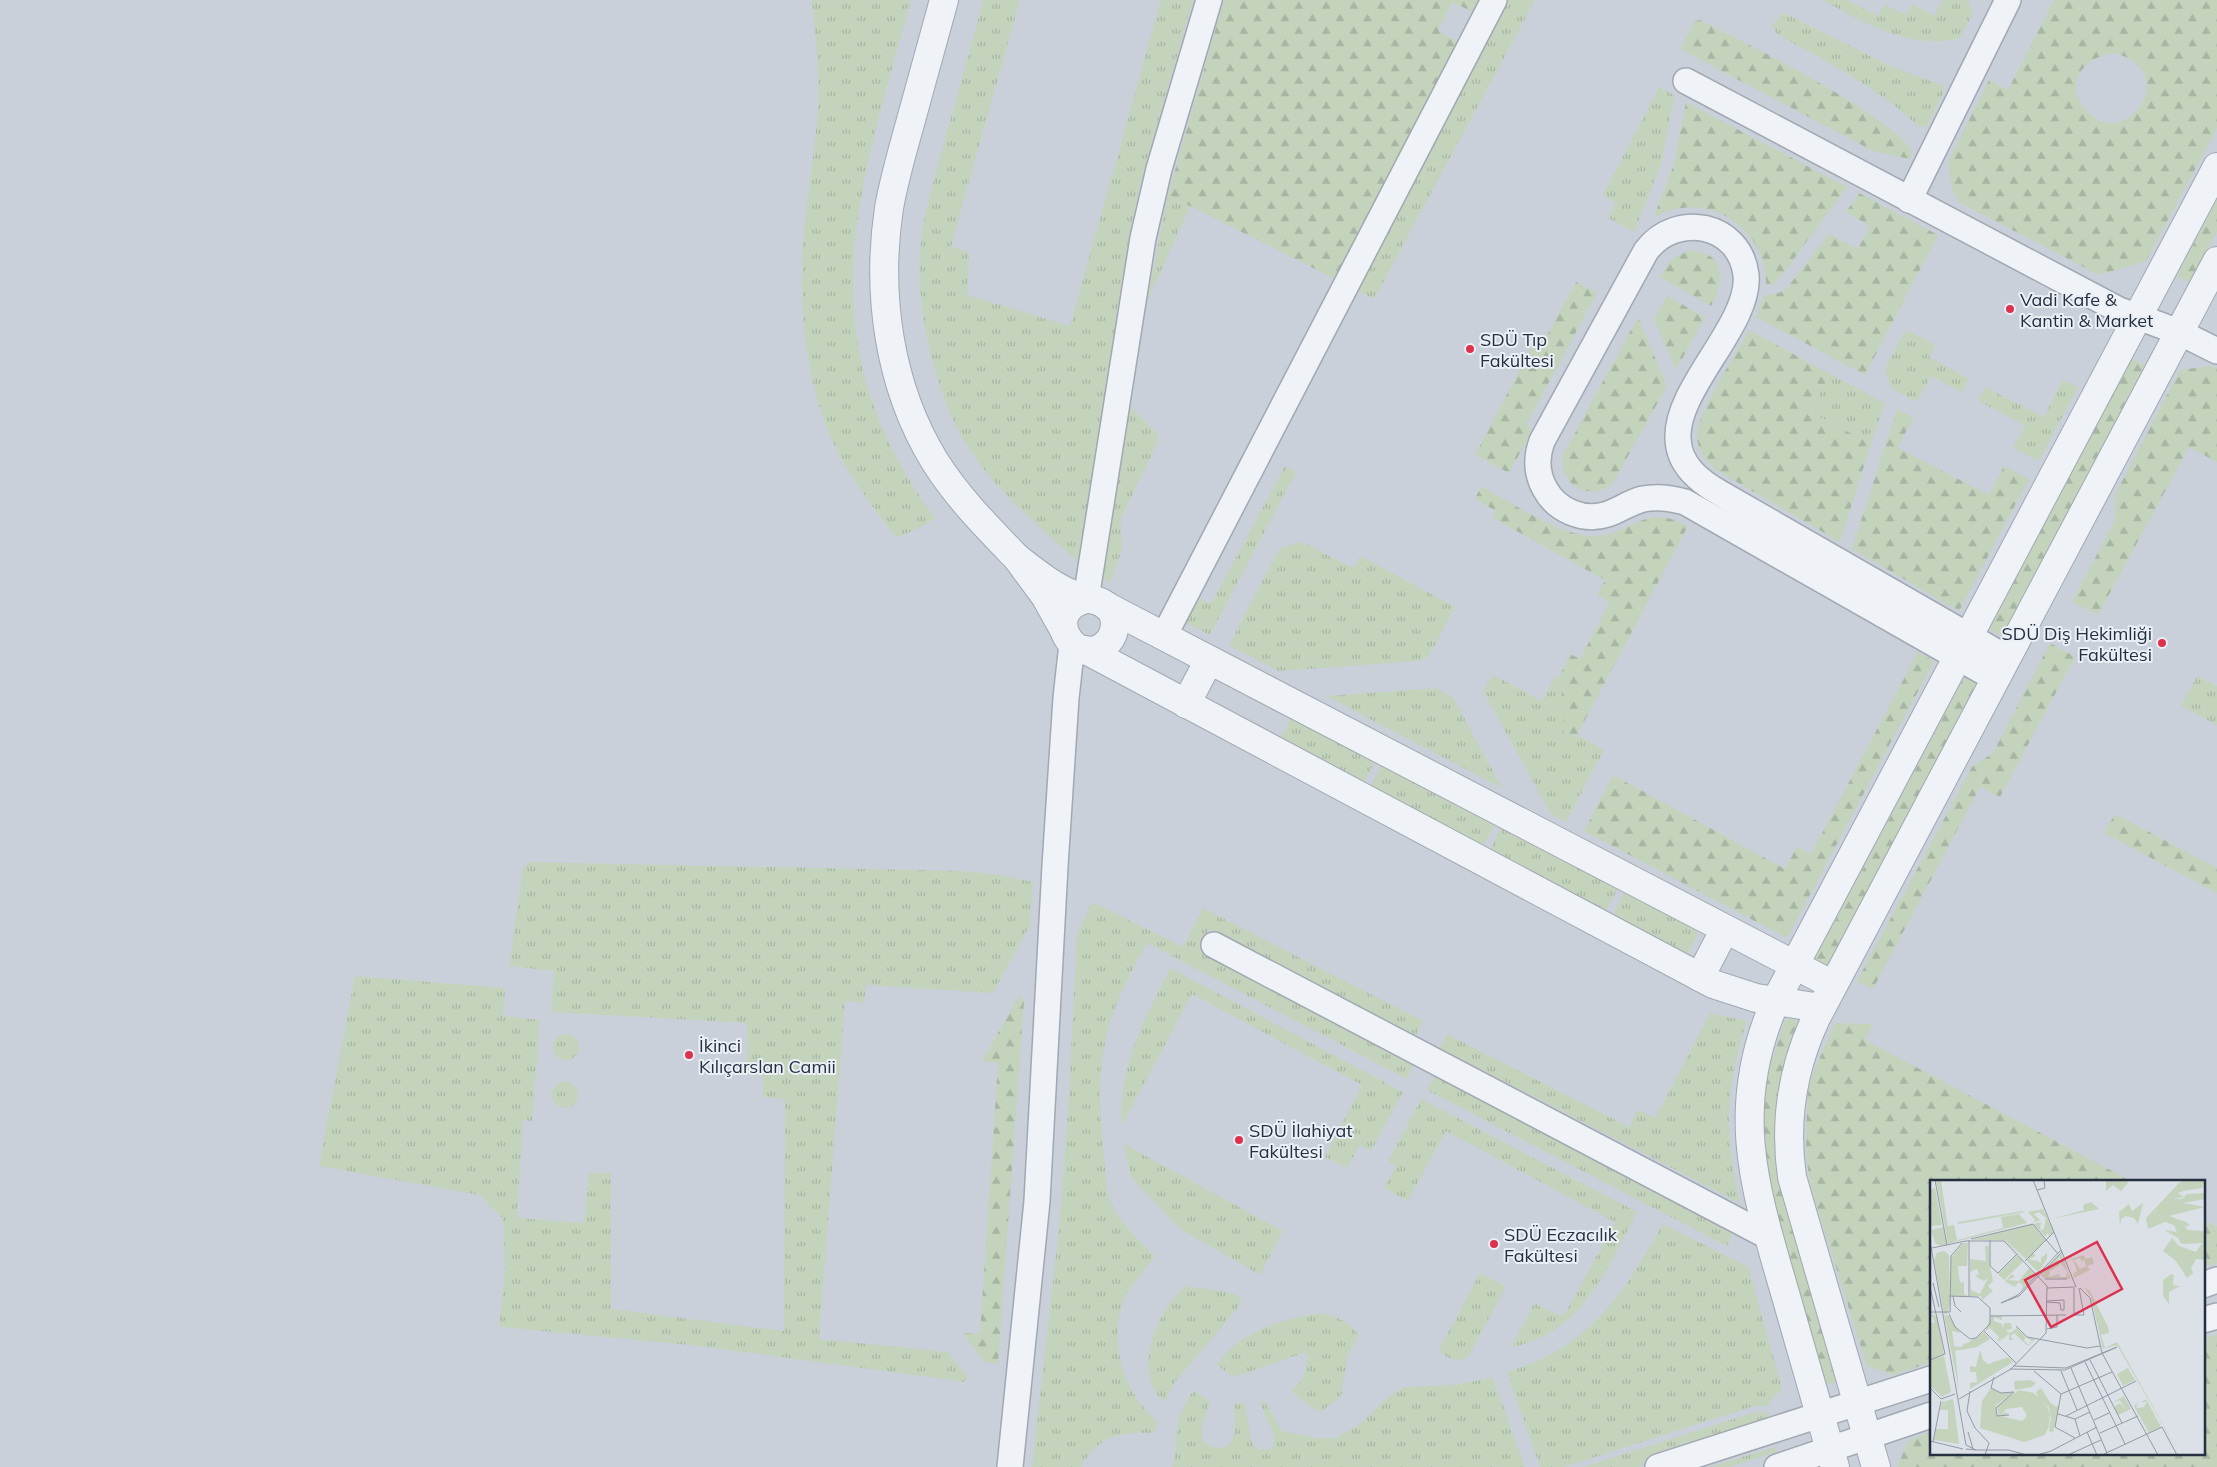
<svg xmlns="http://www.w3.org/2000/svg" width="2217" height="1467" viewBox="0 0 2217 1467" font-family="Mulish,sans-serif">
<style>
.built{fill:#cad0da;fill-rule:evenodd}
.grass{fill:url(#grass-tufts)}
.forest{fill:url(#forest-firs);fill-rule:evenodd}
.lines{fill:none;stroke-linecap:round;stroke-linejoin:round}
.minor-casing{stroke:#a1a8b2;stroke-width:28}
.tertiary-casing{stroke:#a1a8b2;stroke-width:30}
.minor{stroke:#eff2f6;stroke-width:25}
.tertiary{stroke:#eff2f6;stroke-width:28}
.poi-dot{fill:#dd3150;stroke:#ebf0f6;stroke-width:2}
.labels{text-anchor:middle;dominant-baseline:central;stroke-width:4;stroke-linejoin:round;paint-order:stroke}
.poi-label{font-size:18px;fill:#242f40;stroke:#ebf0f6;text-anchor:start}
.inset-road{fill:none;stroke:#929aa5;stroke-width:1}
.view{fill:#dd3150;fill-opacity:0.15;stroke:#dd3150;stroke-width:2.5}
.inset-edge{fill:none;stroke:#242f40;stroke-width:2.5}
</style>
<defs>
<pattern id="grass-tufts" width="24" height="20" patternUnits="userSpaceOnUse" patternTransform="scale(1.25)"><rect width="24" height="20" fill="#c3d3bc"/><path d="M3 7l-1-3M5 7V3M7 7l1-3M15 17l-1-3M17 17v-4M19 17l1-3" fill="none" stroke="#a7b5a3"/></pattern>
<pattern id="forest-firs" width="22" height="20" patternUnits="userSpaceOnUse" patternTransform="scale(1.25)"><rect width="22" height="20" fill="#c3d3bc"/><path d="M5 1l3.5 6h-7zM16 11l3.5 6h-7z" fill="#a7b5a3"/></pattern>
</defs>
<rect width="100%" height="100%" fill="#dce1e8"/>
<path class="built" d="M 0,0 L 2217,0 L 2217,1467 L 0,1467 ZM 1931,1181 L 2203,1181 L 2203,1453 L 1931,1453 Z"/>
<g class="grass">
<path d="M 812,0 L 911,0 C 858,194 803,339 935,518 L 925,525 L 896,538 C 875,509 845,472 832,440 C 804,375 798,301 804,231 C 808,190 815,150 818,110 C 820,74 815,36 812,0 Z"/>
<path d="M 983,0 L 1020,0 L 951,246 L 969,253 L 967,295 L 1070,326 L 1161,0 L 1193,0 L 1141,181 L 1132,223 L 1079,563 C 1042,528 1000,495 971,452 C 936,401 913,303 921,242 C 925,207 936,173 945,139 C 958,93 971,46 983,0 Z"/>
<path d="M 1507,0 L 1535,0 L 1374,299 L 1356,290 Z"/>
<path d="M 1822,0 L 1848,0 L 1878,16 L 1884,4 L 1906,15 L 1912,4 L 1934,16 L 1943,0 L 1968,0 L 1973,13 L 1960,38 C 1910,51 1864,22 1822,0 Z"/>
<path d="M 1781,14 L 1786,14 L 1888,65 L 1944,86 L 1943,93 L 1927,126 L 1919,127 C 1878,87 1826,62 1777,34 L 1772,26 Z"/>
<path d="M 1659,87 L 1674,95 L 1662,162 L 1634,232 L 1608,218 L 1616,203 L 1603,195 Z"/>
<path d="M 1168,195 L 1190,206 L 1147,302 Z"/>
<path d="M 1909,331 L 1935,345 L 1929,357 L 1969,379 L 1962,392 L 1931,376 L 1917,402 L 1891,388 L 1885,369 L 1903,334 Z"/>
<path d="M 1830,374 L 1885,403 L 1871,444 L 1810,412 Z"/>
<path d="M 2063,380 L 2078,387 L 2039,461 L 2013,448 L 2025,425 L 1978,401 L 1985,387 L 2044,417 Z"/>
<path d="M 1130,407 L 1158,434 L 1158,441 L 1121,518 L 1122,550 L 1110,583 L 1103,578 Z"/>
<path d="M 1285,466 L 1296,472 L 1210,635 L 1174,617 L 1187,592 L 1211,604 Z"/>
<path d="M 1302,542 L 1353,568 L 1361,556 L 1455,607 L 1429,656 L 1420,661 L 1278,671 L 1229,645 L 1277,553 L 1281,548 Z"/>
<path d="M 1493,675 L 1542,701 L 1555,677 L 1561,678 L 1564,738 L 1577,735 L 1604,750 L 1566,822 L 1551,814 L 1483,691 Z"/>
<path d="M 2197,676 L 2217,686 L 2217,725 L 2181,706 Z"/>
<path d="M 1436,688 L 1453,697 L 1502,788 L 1326,696 Z"/>
<path d="M 1292,717 L 1375,761 L 1362,786 L 1278,742 Z"/>
<path d="M 1382,764 L 1495,824 L 1481,849 L 1369,790 Z"/>
<path d="M 1502,827 L 1618,888 L 1604,914 L 1488,853 Z"/>
<path d="M 528,862 L 962,871 L 1000,875 L 1033,882 L 1030,925 L 993,993 L 866,985 L 864,1003 L 845,1001 L 819,1339 L 948,1352 L 967,1377 L 965,1382 L 700,1346 L 499,1327 L 505,1273 L 504,1230 L 502,1218 L 480,1195 L 319,1166 L 355,976 L 505,988 L 503,1016 L 540,1020 L 532,1121 L 523,1120 L 517,1218 L 584,1223 L 589,1173 L 611,1173 L 611,1309 L 784,1331 L 785,1099 L 763,1097 L 763,1076 L 747,1075 L 747,1023 L 551,1012 L 554,971 L 509,966 L 523,868 Z"/>
<path d="M 1625,892 L 1696,928 L 1697,936 L 1687,954 L 1683,955 L 1611,918 Z"/>
<path d="M 1092,902 L 1183,947 L 1203,908 L 1423,1021 L 1416,1035 L 1209,929 L 1199,950 L 1414,1064 L 1407,1079 L 1147,943 C 1135,966 1122,988 1114,1012 C 1096,1059 1099,1107 1104,1155 C 1106,1172 1105,1193 1113,1208 C 1123,1226 1141,1242 1155,1256 C 1145,1270 1131,1284 1124,1300 C 1107,1343 1125,1394 1158,1422 L 1154,1433 C 1122,1432 1098,1435 1081,1467 L 1032,1467 L 1059,1229 L 1068,1113 L 1077,935 Z"/>
<path d="M 1170,968 L 1403,1092 L 1371,1151 L 1360,1145 L 1347,1168 L 1325,1157 L 1362,1085 L 1192,994 L 1122,1125 C 1119,1063 1144,1022 1170,968 Z"/>
<path d="M 1710,1013 L 1747,1021 C 1725,1089 1724,1134 1740,1203 L 1440,1048 L 1447,1034 L 1629,1127 L 1638,1110 L 1655,1118 Z"/>
<circle cx="566" cy="1047" r="13"/>
<path d="M 1435,1075 L 1731,1231 L 1732,1236 L 1727,1246 L 1427,1090 Z"/>
<circle cx="565" cy="1095" r="13"/>
<path d="M 1421,1099 L 1637,1212 C 1615,1253 1596,1301 1557,1328 C 1544,1338 1527,1343 1511,1348 L 1534,1303 L 1558,1315 L 1565,1314 L 1615,1222 L 1446,1131 L 1408,1201 L 1384,1188 L 1396,1166 L 1388,1161 Z"/>
<path d="M 1124,1144 L 1283,1231 L 1260,1275 L 1179,1228 L 1131,1177 Z"/>
<path d="M 1663,1224 L 1746,1266 L 1749,1270 L 1782,1388 L 1767,1406 L 1754,1406 L 1564,1467 L 1540,1467 L 1507,1372 C 1589,1348 1623,1295 1663,1224 Z"/>
<path d="M 1480,1273 L 1506,1287 L 1469,1355 C 1461,1364 1445,1359 1439,1350 Z"/>
<path d="M 1186,1286 L 1232,1293 L 1242,1298 L 1237,1309 L 1174,1383 L 1165,1400 L 1162,1400 C 1132,1371 1158,1308 1186,1286 Z"/>
<path d="M 1320,1313 C 1333,1315 1353,1323 1358,1335 L 1347,1359 L 1341,1396 L 1322,1411 L 1313,1409 L 1291,1391 L 1303,1379 L 1308,1358 L 1307,1355 L 1303,1353 L 1237,1376 L 1230,1375 L 1217,1365 C 1237,1332 1284,1319 1320,1313 Z"/>
<path d="M 1493,1378 L 1525,1467 L 1172,1467 C 1177,1452 1175,1438 1178,1423 C 1180,1411 1187,1400 1194,1390 L 1210,1402 C 1204,1422 1190,1447 1223,1448 C 1239,1441 1234,1420 1234,1405 L 1244,1402 L 1252,1444 C 1258,1451 1265,1450 1273,1448 L 1274,1436 L 1259,1400 L 1264,1401 L 1282,1431 L 1317,1438 L 1335,1438 L 1359,1425 L 1387,1398 L 1404,1387 L 1451,1385 Z"/>
<path d="M 1756,1412 L 1766,1412 L 1772,1424 L 1637,1467 L 1583,1467 Z"/>
<path d="M 1775,1447 L 1777,1452 L 1728,1467 L 1710,1467 Z"/>
</g>
<g class="forest">
<path d="M 1224,0 L 1479,0 L 1473,12 L 1452,2 L 1438,31 L 1458,42 L 1337,280 L 1168,195 Z"/>
<path d="M 2054,0 L 2217,0 L 2217,128 L 2146,261 L 2103,274 L 2095,273 L 1959,202 C 1951,191 1947,171 1950,158 L 1989,80 L 2008,90 ZM 2114,53 C 2187,71 2120,160 2083,106 C 2064,80 2087,56 2114,53 Z"/>
<path d="M 1700,20 C 1739,39 1898,119 1912,152 L 1910,159 L 1873,151 L 1680,49 L 1695,21 Z"/>
<path d="M 1686,102 L 1847,187 L 1782,275 L 1773,284 L 1766,285 C 1768,228 1703,186 1653,219 L 1674,164 Z"/>
<path d="M 1859,193 L 1938,235 L 1865,375 L 1756,317 L 1764,295 L 1779,293 L 1787,288 L 1829,234 L 1858,249 L 1870,226 L 1846,212 Z"/>
<path d="M 2217,200 L 2217,231 L 2190,283 L 2177,276 Z"/>
<path d="M 1687,251 C 1725,250 1726,279 1711,306 L 1660,277 L 1670,261 Z"/>
<path d="M 1576,282 L 1597,293 L 1527,423 L 1531,433 L 1509,473 L 1475,455 L 1538,335 L 1545,339 Z"/>
<path d="M 1667,296 L 1705,317 L 1676,370 L 1654,319 Z"/>
<path d="M 1638,317 L 1667,386 L 1613,483 C 1590,503 1558,485 1563,455 Z"/>
<path d="M 1749,330 L 1830,374 L 1810,412 L 1871,444 L 1840,542 L 1716,470 C 1705,460 1697,450 1697,434 C 1698,413 1737,352 1749,330 Z"/>
<path d="M 2132,359 L 2145,365 L 2002,636 L 1989,629 Z"/>
<path d="M 2210,366 L 2217,368 L 2217,462 L 2189,447 L 2098,615 L 2072,602 L 2115,520 L 2115,495 L 2180,370 Z"/>
<path d="M 1897,409 L 1913,417 L 1898,448 L 1989,495 L 2004,466 L 2029,479 L 1959,611 L 1852,549 Z"/>
<path d="M 1481,486 C 1511,502 1555,533 1590,536 C 1631,538 1641,501 1688,526 L 1577,735 L 1564,738 L 1561,679 L 1559,677 L 1570,654 L 1580,659 L 1610,602 L 1597,595 L 1605,580 L 1493,518 L 1496,511 L 1475,499 Z"/>
<path d="M 2050,643 L 2075,657 L 2000,797 L 1980,787 L 1873,989 L 1857,981 L 1972,767 L 1993,753 Z"/>
<path d="M 1918,652 L 1934,661 L 1787,938 L 1584,831 L 1613,775 L 1785,869 L 1797,847 L 1811,854 Z"/>
<path d="M 1965,676 L 1977,682 L 1826,970 L 1813,963 Z"/>
<path d="M 2115,814 L 2217,868 L 2217,893 L 2104,833 Z"/>
<path d="M 1019,996 L 1024,1001 L 998,1364 L 984,1362 L 963,1333 L 980,1334 L 998,1063 L 982,1061 Z"/>
<path d="M 1790,1018 L 1800,1022 L 1782,1083 L 1838,1377 L 1836,1382 L 1822,1386 L 1767,1188 L 1761,1109 L 1767,1076 L 1785,1021 Z"/>
<path d="M 1835,1023 L 1873,1024 L 1865,1040 L 2131,1181 L 1931,1181 L 1931,1362 L 1894,1375 L 1867,1366 L 1811,1188 L 1806,1155 L 1807,1098 L 1811,1078 Z"/>
<path d="M 2203,1219 L 2217,1227 L 2217,1263 L 2203,1268 Z"/>
<path d="M 2217,1334 L 2217,1467 L 1897,1467 L 1909,1440 L 1931,1432 L 1931,1453 L 2203,1453 L 2203,1339 Z"/>
</g>
<g class="lines">
<g class="minor-casing">
<g id="minor">
<path d="M 1686,81 L 2119,310 L 2179,332 L 2217,351"/>
<path d="M 1909,200 L 2008,0"/>
<path d="M 1086,599 L 1143,238 L 1159,169 L 1209,0"/>
<path d="M 1164,636 L 1494,0"/>
<path d="M 1996,679 L 1685,502 C 1671,498 1658,496 1643,499 C 1630,502 1620,510 1608,514 C 1584,522 1557,511 1545,489 C 1536,473 1536,457 1542,441 L 1646,251 C 1676,211 1740,223 1746,275 C 1751,324 1675,388 1678,439 C 1679,465 1699,481 1720,493 L 2007,658"/>
<path d="M 1214,945 L 1769,1237"/>
<path d="M 2203,1285 L 2217,1280"/>
<path d="M 2203,1320 L 2217,1316"/>
<path d="M 1010,1467 L 1037,1201 L 1055,866 L 1066,698 L 1072,644"/>
<path d="M 1658,1467 L 1931,1379"/>
<path d="M 1777,1467 L 1931,1415"/>
</g>
</g>
<g class="tertiary-casing">
<g id="tertiary">
<path d="M 944,0 C 933,40 922,80 911,120 C 903,149 894,179 889,208 C 876,294 889,386 934,460 C 957,497 987,527 1017,558"/>
<path d="M 1108,607 L 1833,985"/>
<path d="M 1064,630 L 1045,596 L 1017,558 C 1034,571 1052,586 1072,594 C 1087,599 1108,599 1114,616 C 1116,625 1114,635 1108,642 C 1078,674 1037,612 1086,599"/>
<path d="M 1086,650 L 1713,984 L 1756,998 L 1821,1008"/>
<path d="M 1186,704 L 1209,660"/>
<path d="M 1700,977 L 1725,929"/>
<path d="M 1835,1467 C 1819,1411 1803,1355 1787,1300 C 1756,1192 1727,1112 1775,1002 L 2217,167"/>
<path d="M 1876,1467 L 1792,1177 C 1784,1121 1792,1069 1816,1018 L 2217,261"/>
</g>
</g>
<use href="#minor" class="minor"/>
<use href="#tertiary" class="tertiary"/>
</g>
<g class="poi-dot">
<circle cx="2010" cy="309" r="5"/>
<circle cx="1470" cy="349" r="5"/>
<circle cx="2162" cy="643" r="5"/>
<circle cx="689" cy="1055" r="5"/>
<circle cx="1239" cy="1140" r="5"/>
<circle cx="1494" cy="1244" r="5"/>
</g>
<g class="labels">
<g class="poi-label">
<text x="2020" y="299">Vadi Kafe &amp;<tspan x="2020" dy="21">Kantin &amp; Market</tspan></text>
<text x="1480" y="339">SDÜ Tıp<tspan x="1480" dy="21">Fakültesi</tspan></text>
<text x="2152" y="633" text-anchor="end">SDÜ Diş Hekimliği<tspan x="2152" dy="21">Fakültesi</tspan></text>
<text x="699" y="1045">İkinci<tspan x="699" dy="21">Kılıçarslan Camii</tspan></text>
<text x="1249" y="1130">SDÜ İlahiyat<tspan x="1249" dy="21">Fakültesi</tspan></text>
<text x="1504" y="1234">SDÜ Eczacılık<tspan x="1504" dy="21">Fakültesi</tspan></text>
</g>
</g>
<g transform="translate(1930 1180)">
<rect width="275" height="275" fill="#dce1e8"/>
<path d="M 176,0 L 197,0 L 198,3 L 191,11 L 183,5 L 176,11 ZM 251,1 L 253,11 L 248,13 L 254,17 L 243,19 L 242,25 L 225,32 L 222,38 L 233,34 L 235,37 L 217,44 L 216,38 ZM 161,22 L 169,29 L 121,39 L 154,30 L 153,25 ZM 113,29 L 124,52 L 119,56 L 118,53 L 115,56 L 104,44 L 111,42 L 110,50 L 114,49 L 116,38 L 109,32 L 104,34 L 110,40 L 103,43 L 105,40 L 98,32 ZM 92,31 L 96,32 L 28,44 L 28,42 ZM 102,44 L 116,60 L 96,79 L 75,59 L 74,51 ZM 24,45 L 27,60 L 20,62 L 16,46 ZM 55,66 L 59,66 L 60,96 L 54,101 L 45,96 L 49,94 L 47,89 L 40,92 L 40,79 L 56,81 ZM 131,73 L 141,99 L 114,98 L 111,95 ZM 128,77 L 132,80 L 130,83 L 138,92 L 139,98 L 137,92 L 136,97 L 130,97 L 129,94 L 119,97 L 120,91 L 130,85 ZM 87,75 L 93,82 L 74,100 L 68,94 ZM 153,75 L 156,79 L 162,77 L 164,84 L 156,86 L 154,79 L 152,82 L 150,78 L 144,80 L 150,89 L 157,86 L 160,90 L 144,98 L 143,94 L 147,91 L 143,80 L 137,81 ZM 154,107 L 160,111 L 178,147 L 179,153 L 171,155 L 175,168 L 187,162 L 250,275 L 187,165 L 173,169 L 161,117 ZM 61,136 L 72,136 L 72,140 L 64,137 L 64,141 L 72,144 L 73,150 L 74,143 L 81,143 L 82,149 L 76,150 L 80,153 L 87,148 L 96,157 L 94,160 L 98,165 L 102,161 L 97,158 L 106,158 L 98,166 L 84,153 L 80,156 L 84,160 L 79,160 L 79,153 L 69,164 L 74,157 L 67,162 L 69,157 L 60,148 L 55,151 ZM 54,152 L 60,159 L 47,167 L 25,171 ZM 50,170 L 53,180 L 58,184 L 79,177 L 83,182 L 40,209 L 40,203 L 47,202 L 46,192 L 40,192 L 40,186 L 46,187 ZM 14,176 L 21,212 L 12,217 L 0,206 L 0,180 ZM 198,188 L 205,200 L 193,206 L 187,194 ZM 100,200 L 106,203 L 102,207 L 85,210 L 84,201 ZM 111,208 L 120,222 L 126,227 L 129,225 L 123,253 L 119,251 L 121,238 L 119,227 L 109,219 L 106,212 ZM 194,216 L 201,229 L 188,235 L 184,227 L 190,223 L 196,230 L 190,220 L 182,223 ZM 23,219 L 26,240 L 19,230 L 10,230 L 12,222 ZM 216,219 L 231,247 L 219,253 L 204,226 L 208,223 L 206,228 L 214,227 L 217,222 L 211,222 Z" fill="#c3d3bc" fill-rule="evenodd"/>
<path d="M 6,0 L 11,0 L 20,62 L 73,48 L 71,37 L 89,34 L 97,43 L 18,64 ZM 275,0 L 272,8 L 253,11 L 251,0 ZM 5,8 L 12,45 L 1,46 L 0,10 ZM 275,13 L 275,19 L 253,23 L 275,27 L 239,36 L 256,42 L 260,45 L 255,47 L 258,50 L 275,51 L 275,80 L 266,79 L 261,88 L 263,93 L 257,98 L 246,81 L 233,71 L 242,58 L 249,66 L 266,72 L 272,63 L 251,64 L 248,58 L 234,50 L 247,52 L 244,45 L 235,42 L 218,49 L 217,44 L 235,37 L 233,34 L 222,38 L 222,35 L 233,27 L 242,25 L 243,19 L 252,19 L 257,14 ZM 213,23 L 208,44 L 204,38 L 196,36 L 191,39 L 190,46 L 189,32 L 199,24 L 202,31 ZM 13,47 L 17,65 L 11,66 L 5,63 L 1,50 ZM 74,51 L 75,59 L 95,80 L 74,60 L 42,60 ZM 33,63 L 38,63 L 37,86 L 28,86 L 29,98 L 31,103 L 34,102 L 34,114 L 38,116 L 21,116 L 21,78 ZM 14,71 L 19,75 L 20,124 L 17,134 L 14,134 L 4,80 L 7,73 ZM 103,73 L 106,76 L 99,79 L 106,81 L 109,78 L 107,81 L 111,83 L 111,78 L 117,73 L 117,79 L 108,92 L 96,80 ZM 60,86 L 63,101 L 58,106 L 63,111 L 52,120 L 51,116 L 40,116 L 40,92 L 41,110 L 50,114 L 59,96 ZM 99,88 L 106,94 L 91,111 L 93,106 L 89,102 L 84,107 L 75,101 L 82,94 L 85,97 L 78,100 L 89,101 ZM 241,94 L 244,95 L 243,105 L 250,106 L 239,112 L 239,124 L 233,116 L 233,100 ZM 0,133 L 7,137 L 14,175 L 0,180 L 0,144 L 5,142 ZM 14,135 L 19,136 L 30,153 L 22,151 L 24,166 L 33,168 L 34,162 L 36,167 L 25,170 L 29,210 ZM 61,208 L 71,213 L 83,213 L 66,225 L 66,235 L 92,241 L 97,236 L 92,227 L 76,229 L 71,235 L 75,232 L 79,235 L 69,236 L 67,226 L 89,210 L 104,213 L 117,226 L 120,234 L 119,246 L 115,255 L 94,262 L 50,248 L 52,221 Z" fill="#c3d3bc"/>
<path d="M 18,229 L 26,240 L 29,264 L 4,260 L 5,249 L 18,249 Z" fill="#c3d3bc"/>
<path d="M 6,182 L 12,185 L 14,199 L 9,205 L 3,203 L 0,186 Z" fill="#c3d3bc"/>
<path class="inset-road" d="M 5,0 L 17,65M 103,0 L 146,107M 107,10 L 115,8 L 114,0M 41,59 L 103,44 L 128,74M 60,60 L 60,86 L 68,93 L 87,74M 0,61 L 36,265M 2,68 L 36,61 L 74,61 L 117,106 L 116,153 L 81,189 L 29,219M 131,70 L 88,115 L 71,123 L 89,116 L 132,72M 95,81 L 124,52M 115,99 L 137,99M 3,103 L 9,127M 0,107 L 15,174 L 0,180M 117,108 L 145,107M 144,108 L 144,135 L 154,135 L 149,108M 150,108 L 160,118 L 172,173 L 228,275M 23,116 L 25,126 L 31,132M 39,116 L 39,60M 116,122 L 130,123 L 131,130 L 134,130 L 134,120 L 117,121M 0,132 L 20,132 L 21,76 L 32,63M 19,134 L 25,147 L 40,159 L 46,158 L 60,144 L 60,128 L 48,117 L 19,116M 60,136 L 136,135M 86,146 L 97,157 L 157,168 L 170,166M 117,149 L 127,147 L 127,135M 54,151 L 86,183M 160,180 L 192,243M 155,182 L 195,264M 141,188 L 177,273M 80,189 L 135,190 L 187,167 L 136,188 L 83,186M 104,191 L 131,214M 131,191 L 147,230M 64,197 L 61,208 L 71,213 L 84,212 L 66,228 L 67,236 L 79,235M 0,208 L 11,219 L 25,214M 40,211 L 37,231 L 45,248 L 59,263 L 55,275M 131,214 L 125,247 L 145,258M 131,214 L 182,192M 128,234 L 145,239 L 160,232M 136,236 L 206,201M 145,239 L 150,256M 164,240 L 179,233M 38,252 L 43,269M 157,252 L 167,275M 170,253 L 208,236M 0,261 L 33,269M 3,262 L 11,221M 36,269 L 46,270 L 36,265M 46,270 L 78,270 L 97,275M 107,275 L 121,271 L 167,247M 138,275 L 171,260M 172,275 L 232,247 L 247,275"/>
<path class="view" d="M 167,62 L 192,109 L 121,147 L 95,100 Z"/>
<rect width="275" height="275" class="inset-edge"/>
</g>
</svg>
